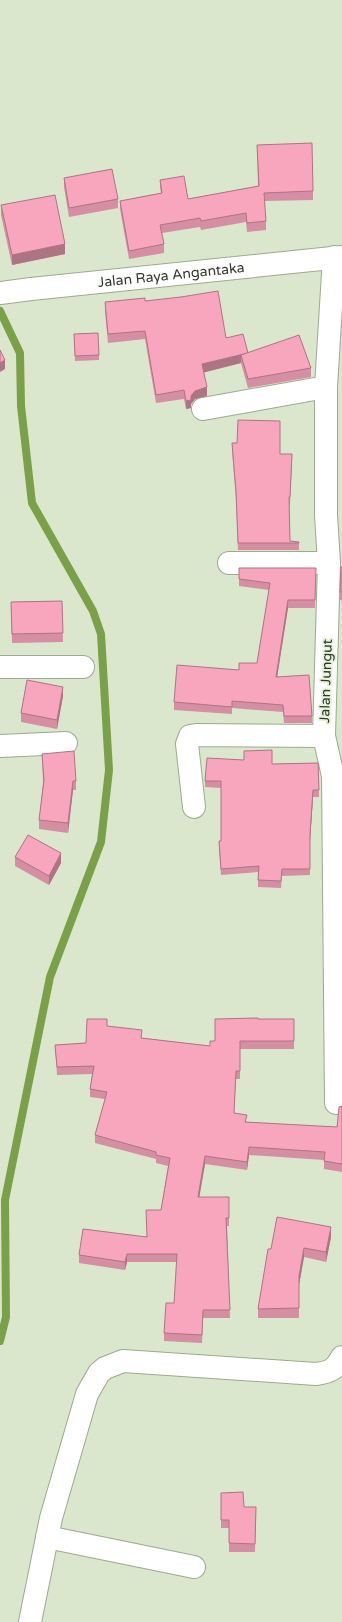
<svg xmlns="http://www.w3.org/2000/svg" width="342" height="1622" viewBox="0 0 342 1622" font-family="'Varela Round',sans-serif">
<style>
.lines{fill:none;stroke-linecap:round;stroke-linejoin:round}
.stream{stroke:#7aa149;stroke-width:8}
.minor-casing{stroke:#9da990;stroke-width:24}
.major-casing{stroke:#9da990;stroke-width:24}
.minor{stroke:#fff;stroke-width:22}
.major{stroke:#fff;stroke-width:22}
.wall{fill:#d48fa3}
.shaded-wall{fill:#ad7484}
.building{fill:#f7a6bd;stroke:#ad7484}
.labels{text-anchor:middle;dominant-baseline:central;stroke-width:4;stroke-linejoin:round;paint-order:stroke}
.street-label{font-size:14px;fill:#32372d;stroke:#e7f4d9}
</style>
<rect width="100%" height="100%" fill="#dae7cc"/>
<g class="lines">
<path class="stream" d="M 0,311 L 20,353 L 21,406 L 32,503 L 93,611 L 101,634 L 109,770 L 101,842 L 50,977 L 5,1200 L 6,1317 L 0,1341"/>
<g class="minor-casing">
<g id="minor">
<path d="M 334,257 L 326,387 L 326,515 L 329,563 L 324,736 L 333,776 L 336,1103"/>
<path d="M 203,409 L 326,387"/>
<path d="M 229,563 L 329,563"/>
<path d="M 0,667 L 83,667"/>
<path d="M 0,746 L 66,743"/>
<path d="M 194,807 L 187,744 L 190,736 L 196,735 L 324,736"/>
<path d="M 47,1537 L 194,1567"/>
<path d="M 30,1622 L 51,1518 L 87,1394 L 99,1373 L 105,1368 L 123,1361 L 316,1374 C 330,1372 335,1370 342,1357"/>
</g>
</g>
<g class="major-casing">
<g id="major">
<path id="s1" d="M 0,293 L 31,289 L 342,257"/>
</g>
</g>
<use href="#minor" class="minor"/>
<use href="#major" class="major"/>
</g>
<g class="wall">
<path d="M 257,145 L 313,191 L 313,200 L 264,201 L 266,221 L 266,230 L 247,232 L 246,222 L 201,230 L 200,227 L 162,233 L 164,244 L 164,253 L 129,259 L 120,209 L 120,201 L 161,193 L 160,188 L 160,180 L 188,199 L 258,186 Z"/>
<path d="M 64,178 L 118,199 L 118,208 L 69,217 L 64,187 Z"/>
<path d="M 1,205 L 65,254 L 12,265 L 1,215 Z"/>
<path d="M 145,301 L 226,338 L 248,353 L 311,368 L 311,377 L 248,388 L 241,363 L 204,372 L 207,396 L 195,399 L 191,404 L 191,408 L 186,409 L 184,399 L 156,403 L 145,339 L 108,343 L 105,311 L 105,302 Z"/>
<path d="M 74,334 L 99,355 L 99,360 L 75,361 Z"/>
<path d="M 232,443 L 280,454 L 292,462 L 290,505 L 289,505 L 290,541 L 299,542 L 299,550 L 238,550 L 236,499 L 232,450 Z"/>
<path d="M 341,567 L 342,567 L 342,600 L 340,600 Z"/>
<path d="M 239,568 L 316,568 L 315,608 L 288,608 L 277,677 L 312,716 L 312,723 L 284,723 L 283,712 L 232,708 L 232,714 L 174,710 L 174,702 L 239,670 L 257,663 L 269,590 L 239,586 Z"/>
<path d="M 62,601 L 63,642 L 12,643 L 11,602 Z"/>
<path d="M 63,696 L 57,729 L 21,722 L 21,713 Z"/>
<path d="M 42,754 L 76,781 L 76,790 L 73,790 L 68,833 L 39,829 L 39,820 L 43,783 Z"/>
<path d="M 318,763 L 319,797 L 313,797 L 310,841 L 310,875 L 282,876 L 281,888 L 258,887 L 258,872 L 221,875 L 219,848 L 219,841 L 221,841 L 221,788 L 205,787 L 205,781 L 272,764 Z"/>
<path d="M 15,857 L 61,863 L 49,885 L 15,866 Z"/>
<path d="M 258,1019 L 294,1019 L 294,1049 L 240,1049 L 240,1079 L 236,1079 L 234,1113 L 247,1122 L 337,1127 L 342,1106 L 342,1172 L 324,1169 L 324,1160 L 249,1155 L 247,1170 L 205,1164 L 199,1197 L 229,1197 L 229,1226 L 227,1226 L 230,1318 L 203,1318 L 202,1343 L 164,1341 L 164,1333 L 174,1303 L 177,1262 L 127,1262 L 125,1270 L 79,1263 L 79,1255 L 146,1237 L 161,1210 L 168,1166 L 156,1163 L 156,1159 L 95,1143 L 95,1135 L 105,1099 L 90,1097 L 90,1089 L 92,1074 L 57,1075 L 55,1045 L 86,1043 L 107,1026 L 142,1038 L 210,1046 L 215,1041 Z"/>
<path d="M 331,1237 L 326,1262 L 304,1257 L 299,1285 L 299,1318 L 258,1318 L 258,1309 L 271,1249 Z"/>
<path d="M 221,1493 L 244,1507 L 256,1507 L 255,1552 L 229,1552 L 229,1528 L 221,1528 Z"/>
</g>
<g class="shaded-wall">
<path d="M 65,244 L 65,254 L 12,265 L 12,255 Z"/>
<path d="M 248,353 L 241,355 L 241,363 L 202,373 L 202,364 Z"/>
<path d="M 5,360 L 5,369 L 0,372 L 0,363 Z"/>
<path d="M 207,387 L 207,396 L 195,399 L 191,404 L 191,408 L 186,409 L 186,401 L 191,396 L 195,391 Z"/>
<path d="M 288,600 L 288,608 L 276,684 L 276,677 Z"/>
<path d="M 63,687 L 63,696 L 57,729 L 57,720 Z"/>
<path d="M 73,781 L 73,790 L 68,833 L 68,823 Z"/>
<path d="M 313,790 L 313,797 L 310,841 L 310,834 Z"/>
<path d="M 61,853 L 61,863 L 49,885 L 49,876 Z"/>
<path d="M 249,1147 L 249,1155 L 247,1170 L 247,1162 Z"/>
<path d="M 205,1156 L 205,1164 L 198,1205 L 198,1197 Z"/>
<path d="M 331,1227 L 331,1237 L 326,1262 L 326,1252 Z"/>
<path d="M 304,1248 L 304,1257 L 299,1285 L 299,1276 Z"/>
<path d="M 127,1254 L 127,1262 L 125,1270 L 125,1262 Z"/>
</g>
<g class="building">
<path d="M 312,143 L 313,191 L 264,193 L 266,221 L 247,223 L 246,213 L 201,221 L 200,218 L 160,225 L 164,244 L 129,251 L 120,201 L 162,193 L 160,180 L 184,176 L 188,199 L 259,186 L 257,145 Z"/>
<path d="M 112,169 L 118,199 L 69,208 L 64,178 Z"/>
<path d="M 55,195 L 65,244 L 12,255 L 1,205 Z"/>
<path d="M 218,291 L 226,338 L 243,334 L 248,353 L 202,364 L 207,387 L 195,391 L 191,396 L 191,400 L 186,401 L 184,390 L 156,395 L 145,331 L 108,334 L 105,302 L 145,298 L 145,301 L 181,297 Z"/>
<path d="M 98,333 L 99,355 L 75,356 L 74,334 Z"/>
<path d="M 299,335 L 311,368 L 248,379 L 241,355 Z"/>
<path d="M 0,350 L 5,360 L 0,363 Z"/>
<path d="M 238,420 L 280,421 L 280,454 L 292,454 L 290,497 L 289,497 L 290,541 L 299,542 L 299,543 L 238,543 L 236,492 L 232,443 L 237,443 Z"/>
<path d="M 341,567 L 342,567 L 342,592 L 340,592 Z"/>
<path d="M 239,568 L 316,568 L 315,600 L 288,600 L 276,677 L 309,675 L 312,716 L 284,716 L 283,705 L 232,701 L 232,707 L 174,702 L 177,665 L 239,670 L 239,663 L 257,663 L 270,583 L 239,579 Z"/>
<path d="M 62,601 L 63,633 L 12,634 L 11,602 Z"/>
<path d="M 27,680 L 63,687 L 57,720 L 21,713 Z"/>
<path d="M 272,750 L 272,764 L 318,763 L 319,790 L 313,790 L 310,834 L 310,869 L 282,869 L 281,881 L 258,880 L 259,866 L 221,869 L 219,841 L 221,841 L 221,781 L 205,781 L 207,758 L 244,760 L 244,751 Z"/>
<path d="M 74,751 L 76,781 L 73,781 L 68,823 L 39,820 L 44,780 L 42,754 Z"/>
<path d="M 28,835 L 61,853 L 49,876 L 15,857 Z"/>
<path d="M 258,1018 L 258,1019 L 294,1019 L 294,1041 L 240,1041 L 240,1071 L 236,1071 L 234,1113 L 247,1115 L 245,1122 L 337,1127 L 339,1107 L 342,1106 L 342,1164 L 324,1161 L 325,1152 L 249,1147 L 247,1162 L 205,1156 L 198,1197 L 229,1197 L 229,1218 L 226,1218 L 230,1310 L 203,1310 L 202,1335 L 164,1333 L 166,1303 L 174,1303 L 177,1254 L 127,1254 L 125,1262 L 79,1255 L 83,1229 L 147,1237 L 146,1210 L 161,1210 L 170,1158 L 156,1155 L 156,1152 L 95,1135 L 107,1092 L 90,1089 L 94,1066 L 57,1067 L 55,1045 L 86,1043 L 87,1019 L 107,1019 L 107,1026 L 142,1030 L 141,1038 L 210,1046 L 210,1041 L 215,1041 L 215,1019 Z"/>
<path d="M 277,1217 L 331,1227 L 326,1252 L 304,1248 L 299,1276 L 299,1308 L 258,1309 L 268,1249 L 271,1249 Z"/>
<path d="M 243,1492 L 244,1507 L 256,1507 L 255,1544 L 229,1543 L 229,1520 L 221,1520 L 221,1493 Z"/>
</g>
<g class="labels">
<g class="street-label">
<text stroke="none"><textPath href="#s1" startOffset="172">Jalan Raya Angantaka</textPath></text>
<text transform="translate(326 681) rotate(-88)">Jalan Jungut</text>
</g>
</g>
</svg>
